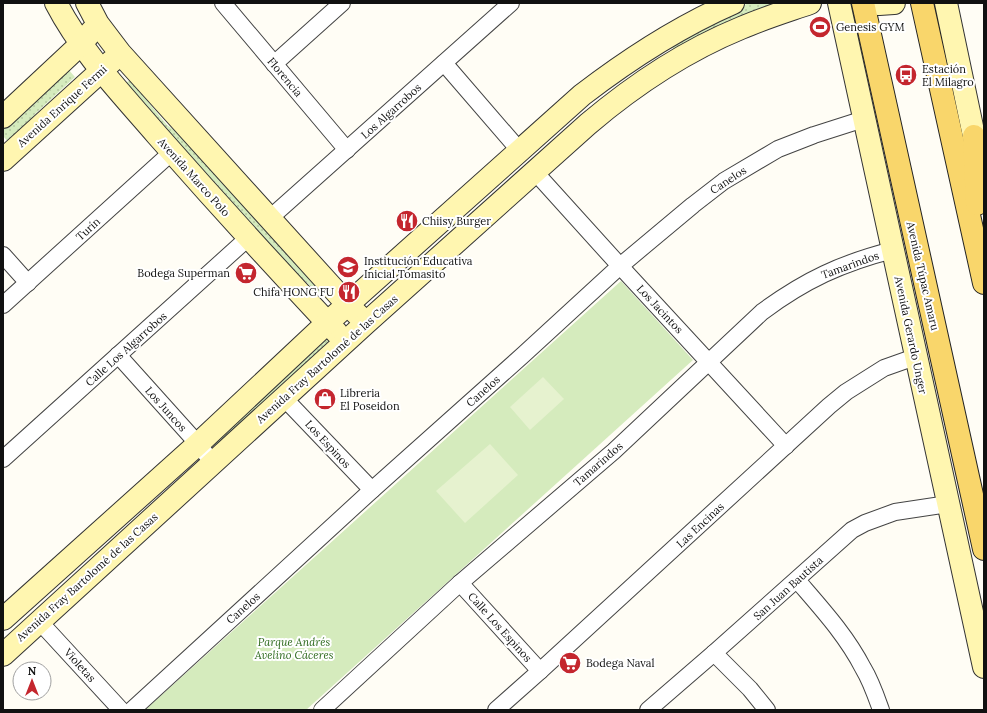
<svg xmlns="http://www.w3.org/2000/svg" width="987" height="713" viewBox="0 0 987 713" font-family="Lora,serif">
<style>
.grass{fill:url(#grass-dots)}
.park{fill:#d5ebbd}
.pitch{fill:#e6f2cf}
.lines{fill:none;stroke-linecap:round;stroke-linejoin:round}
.street-casing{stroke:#444;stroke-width:18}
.secondary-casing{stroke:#333;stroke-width:24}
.primary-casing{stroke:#222;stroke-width:24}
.street{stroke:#fff;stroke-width:16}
.secondary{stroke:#fff6b0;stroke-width:22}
.primary{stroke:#f9d66b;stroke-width:22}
.labels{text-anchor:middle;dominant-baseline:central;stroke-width:4;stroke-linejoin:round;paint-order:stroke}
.poi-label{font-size:11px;fill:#111;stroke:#fff;text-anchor:start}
.street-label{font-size:11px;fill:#111;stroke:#fff}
.park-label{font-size:11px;font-style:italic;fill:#2f6b1f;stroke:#fff}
</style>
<defs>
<pattern id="grass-dots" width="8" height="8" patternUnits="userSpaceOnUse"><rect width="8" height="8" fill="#d5ebbd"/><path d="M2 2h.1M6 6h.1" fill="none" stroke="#b6c8a1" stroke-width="1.8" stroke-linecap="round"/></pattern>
</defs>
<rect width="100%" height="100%" fill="#fffdf5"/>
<g class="grass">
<path d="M 749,3 L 789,3 L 674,52 L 672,46 L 730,11 Z"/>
<path d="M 67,68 L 75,77 L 35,114 L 22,132 L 10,144 L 3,136 L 3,130 Z"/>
<path d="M 130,80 L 167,125 L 184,137 L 326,291 L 320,294 L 260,243 L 123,85 Z"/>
<path d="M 325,337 L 331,345 L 217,448 L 212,442 Z"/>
</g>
<path class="park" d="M 621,281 L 693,360 L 306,710 L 145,710 Z"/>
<g class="pitch">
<path d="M 543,377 L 564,399 L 530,430 L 510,407 Z"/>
<path d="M 490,444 L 518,475 L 465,523 L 436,491 Z"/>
</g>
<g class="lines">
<g class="street-casing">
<g id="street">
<path d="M 223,3 L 347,150"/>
<path d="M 444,63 L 520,151"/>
<path d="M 274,64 L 342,3"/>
<path d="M 535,172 L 620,266 L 786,446"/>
<path d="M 270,218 L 511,3"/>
<path d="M 3,255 L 28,283"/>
<path d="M 3,305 L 172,152"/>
<path d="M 118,355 L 198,444 L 213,463"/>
<path d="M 284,398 L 372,490"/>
<path d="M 3,459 L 248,238"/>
<path d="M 797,580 C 821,608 846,635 863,668 C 871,681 876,696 881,710"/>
<path d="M 460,583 L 540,671"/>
<path d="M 39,621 L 121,710"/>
<path d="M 714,653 L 750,689 L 767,710"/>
<path d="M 132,710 L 372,490 L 523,355 L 620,266 L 693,205 L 724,181 L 778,149 L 814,135 L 864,119"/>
<path d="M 322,710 L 460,583 L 614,451 L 762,312 C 805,280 842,263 893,250"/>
<path d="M 496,710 L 540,671 L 829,406 L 846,392 L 884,368 L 915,357"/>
<path d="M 648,710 L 714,653 L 852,530 L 865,523 L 895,512 L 948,504"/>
</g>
</g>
<g class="secondary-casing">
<g id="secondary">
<path d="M 56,3 C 82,53 121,93 157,135 C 216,202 276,268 337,333"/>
<path d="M 87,3 L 98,24 L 120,53 L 348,305 L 358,315"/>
<path d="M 839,3 L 984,667"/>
<path d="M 870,3 L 879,4 L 894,3"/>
<path d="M 946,3 L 978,155"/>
<path d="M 3,117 L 81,44 L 91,32"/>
<path d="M 3,160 L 112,61"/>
<path d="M 3,619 L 198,444 L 327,323 L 582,95 C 629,59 678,27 733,3"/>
<path d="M 3,655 L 366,323 L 588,124 C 634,85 685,51 741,28 C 764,18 787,11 810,3"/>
</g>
</g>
<g class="primary-casing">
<g id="primary">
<path d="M 863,3 L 984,549"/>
<path d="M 922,3 L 984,283"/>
<path d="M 974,136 L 977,204"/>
</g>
</g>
<use href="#street" class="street"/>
<use href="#secondary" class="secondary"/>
<use href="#primary" class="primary"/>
</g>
<defs>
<g id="stadium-disc" transform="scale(1.15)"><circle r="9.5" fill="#c4262e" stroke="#fff"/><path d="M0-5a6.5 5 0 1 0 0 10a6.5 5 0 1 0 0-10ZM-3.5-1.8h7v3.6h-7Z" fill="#fff"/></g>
<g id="bus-disc" transform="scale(1.15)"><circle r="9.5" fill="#c4262e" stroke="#fff"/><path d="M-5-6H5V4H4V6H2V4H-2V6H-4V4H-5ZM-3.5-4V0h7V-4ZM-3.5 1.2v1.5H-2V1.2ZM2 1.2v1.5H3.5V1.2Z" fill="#fff"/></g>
<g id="restaurant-disc" transform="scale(1.15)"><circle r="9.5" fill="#c4262e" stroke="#fff"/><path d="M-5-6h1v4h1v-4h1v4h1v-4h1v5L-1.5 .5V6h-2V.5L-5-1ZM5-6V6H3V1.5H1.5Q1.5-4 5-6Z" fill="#fff"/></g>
<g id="school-disc" transform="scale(1.15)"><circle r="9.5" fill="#c4262e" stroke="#fff"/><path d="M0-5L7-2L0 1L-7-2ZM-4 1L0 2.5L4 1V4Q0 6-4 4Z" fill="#fff"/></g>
<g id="supermarket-disc" transform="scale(1.15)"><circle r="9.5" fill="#c4262e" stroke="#fff"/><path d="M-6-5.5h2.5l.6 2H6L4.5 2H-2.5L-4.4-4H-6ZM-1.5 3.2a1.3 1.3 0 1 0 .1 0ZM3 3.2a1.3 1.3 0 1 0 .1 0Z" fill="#fff"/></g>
<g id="shop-disc" transform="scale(1.15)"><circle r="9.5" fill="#c4262e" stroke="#fff"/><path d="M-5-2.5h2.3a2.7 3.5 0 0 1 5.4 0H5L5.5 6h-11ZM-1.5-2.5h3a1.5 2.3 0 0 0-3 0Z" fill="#fff"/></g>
</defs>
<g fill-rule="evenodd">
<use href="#stadium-disc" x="820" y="27"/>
<use href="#bus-disc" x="906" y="75"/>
<use href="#restaurant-disc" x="407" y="221"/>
<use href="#school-disc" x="348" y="267"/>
<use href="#supermarket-disc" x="246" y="273"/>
<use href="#restaurant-disc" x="349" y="292"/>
<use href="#shop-disc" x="325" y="399"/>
<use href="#supermarket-disc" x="570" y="663"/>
</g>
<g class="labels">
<g class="poi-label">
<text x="836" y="27">Genesis GYM</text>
<text x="922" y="69">Estación<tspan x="922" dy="13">El Milagro</tspan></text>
<text x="422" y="221">Chiisy Burger</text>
<text x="364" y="261">Institución Educativa<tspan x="364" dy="13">Inicial Tomasito</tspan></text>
<text x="230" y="273" text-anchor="end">Bodega Superman</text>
<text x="334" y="292" text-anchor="end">Chifa HONG FU</text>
<text x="340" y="393">Libreria<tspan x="340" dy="13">El Poseidon</tspan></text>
<text x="586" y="663">Bodega Naval</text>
</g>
<g class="street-label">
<text transform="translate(285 77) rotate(50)">Florencia</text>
<text transform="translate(62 106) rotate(-42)">Avenida Enrique Fermi</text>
<text transform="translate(391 111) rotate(-42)">Los Algarrobos</text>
<text transform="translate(194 177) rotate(48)">Avenida Marco Polo</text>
<text transform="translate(728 180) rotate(-33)">Canelos</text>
<text transform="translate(88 229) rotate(-42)">Turín</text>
<text transform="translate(850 265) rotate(-20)">Tamarindos</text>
<text transform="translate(923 276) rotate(77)">Avenida Túpac Amaru</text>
<text transform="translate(660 309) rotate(47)">Los Jacintos</text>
<text transform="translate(911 335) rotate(78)">Avenida Gerardo Unger</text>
<text transform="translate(126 349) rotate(-42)">Calle Los Algarrobos</text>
<text transform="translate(327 359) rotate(-42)">Avenida Fray Bartolomé de las Casas</text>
<text transform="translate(483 391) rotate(-42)">Canelos</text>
<text transform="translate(166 409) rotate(48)">Los Juncos</text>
<text transform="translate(328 444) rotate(47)">Los Espinos</text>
<text transform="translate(598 464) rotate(-41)">Tamarindos</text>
<text transform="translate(700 525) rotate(-43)">Las Encinas</text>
<text transform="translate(87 577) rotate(-42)">Avenida Fray Bartolomé de las Casas</text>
<text transform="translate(788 588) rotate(-42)">San Juan Bautista</text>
<text transform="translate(243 608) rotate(-42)">Canelos</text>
<text transform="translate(500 627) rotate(48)">Calle Los Espinos</text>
<text transform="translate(80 665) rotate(48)">Violetas</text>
</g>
<g class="park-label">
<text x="294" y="642">Parque Andrés<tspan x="294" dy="13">Avelino Cáceres</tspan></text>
</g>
</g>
<rect width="987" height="713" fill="none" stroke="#111111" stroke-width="8"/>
<g transform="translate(32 681)"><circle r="19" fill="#ffffff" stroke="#a0a0a0"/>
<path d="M0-3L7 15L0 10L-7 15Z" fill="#c4262e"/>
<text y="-6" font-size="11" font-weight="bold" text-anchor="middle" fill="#111111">N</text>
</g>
</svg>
